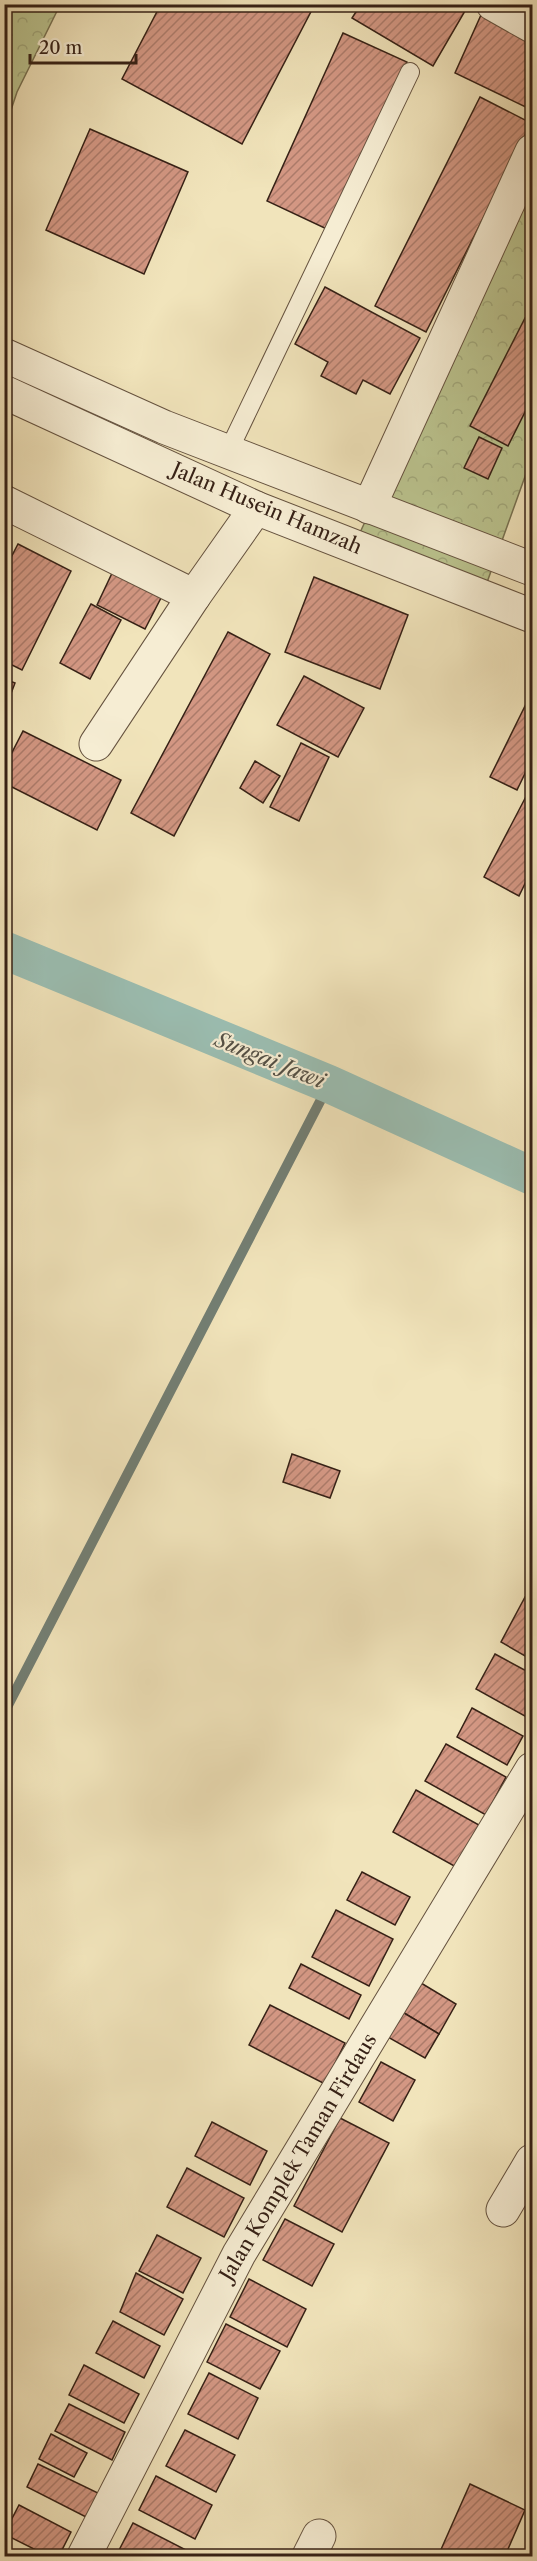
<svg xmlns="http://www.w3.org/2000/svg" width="537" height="2561" viewBox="0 0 537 2561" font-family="'Libre Caslon Text',serif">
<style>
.forest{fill:url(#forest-crowns);stroke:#787252;stroke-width:1.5}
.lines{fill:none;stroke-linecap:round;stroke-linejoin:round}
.stream{stroke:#737f74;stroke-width:10}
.canal{stroke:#9bbeb2;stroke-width:38}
.building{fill:url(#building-hatch);stroke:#362116;stroke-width:1.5}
.service-casing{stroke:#65523f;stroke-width:20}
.minor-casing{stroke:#65523f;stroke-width:35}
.tertiary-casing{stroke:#65523f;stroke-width:35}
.service{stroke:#f6edd3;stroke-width:18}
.minor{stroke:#f6edd3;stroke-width:33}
.tertiary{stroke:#f6edd3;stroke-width:33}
.labels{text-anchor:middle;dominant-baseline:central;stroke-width:4.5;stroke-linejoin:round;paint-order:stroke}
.street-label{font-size:20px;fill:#362116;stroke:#f6edd3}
.water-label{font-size:21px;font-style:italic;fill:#545045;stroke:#f6edd3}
</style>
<defs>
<pattern id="forest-crowns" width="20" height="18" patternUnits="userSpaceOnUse" patternTransform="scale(1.5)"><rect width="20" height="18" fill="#bbc48f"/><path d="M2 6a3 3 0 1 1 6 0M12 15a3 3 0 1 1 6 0" fill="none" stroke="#a1a87b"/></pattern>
<pattern id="building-hatch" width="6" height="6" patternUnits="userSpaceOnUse" patternTransform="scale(1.5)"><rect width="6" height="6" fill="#d39783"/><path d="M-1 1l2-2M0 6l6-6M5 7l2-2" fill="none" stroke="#ac7b6a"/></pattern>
</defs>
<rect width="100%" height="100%" fill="#f1e4bb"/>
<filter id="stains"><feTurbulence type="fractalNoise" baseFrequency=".00333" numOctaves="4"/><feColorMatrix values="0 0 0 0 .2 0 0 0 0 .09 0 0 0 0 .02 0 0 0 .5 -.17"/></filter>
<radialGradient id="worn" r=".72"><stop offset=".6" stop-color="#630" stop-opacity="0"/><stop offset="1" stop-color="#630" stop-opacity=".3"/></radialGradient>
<g class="forest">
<path d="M 5,4 L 60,5 L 17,92 L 5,128 Z"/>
<path d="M 532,163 L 532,457 L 485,588 L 357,539 Z"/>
</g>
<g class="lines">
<path class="stream" d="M 4,1713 L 329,1084"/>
<path class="canal" d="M 4,950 L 329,1084 L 532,1176"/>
</g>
<g class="building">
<path d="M 161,4 L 315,4 L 242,144 L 122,79 Z"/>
<path d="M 361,4 L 455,4 L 465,11 L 433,66 L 352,18 Z"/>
<path d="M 481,15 L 532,39 L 532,110 L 455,73 Z"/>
<path d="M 343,33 L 407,62 L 331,231 L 267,201 Z"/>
<path d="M 480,97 L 531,123 L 426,332 L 375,306 Z"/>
<path d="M 90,129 L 188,172 L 144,274 L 46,230 Z"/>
<path d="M 325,287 L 420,338 L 390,394 L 363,380 L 356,394 L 321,376 L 328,362 L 295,344 Z"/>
<path d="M 525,318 L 532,322 L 532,398 L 508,446 L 470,426 Z"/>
<path d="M 479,437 L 502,448 L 488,479 L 464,468 Z"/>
<path d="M 18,544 L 71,571 L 22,670 L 4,661 L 4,571 Z"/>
<path d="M 114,569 L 163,594 L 145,629 L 97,605 Z"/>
<path d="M 314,577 L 408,615 L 380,689 L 285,652 Z"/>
<path d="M 91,604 L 121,620 L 90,679 L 60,663 Z"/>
<path d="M 228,632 L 270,654 L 174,836 L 131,813 Z"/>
<path d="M 304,676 L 364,708 L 338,757 L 277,725 Z"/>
<path d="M 4,679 L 15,683 L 4,712 Z"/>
<path d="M 526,704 L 532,707 L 532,759 L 517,790 L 490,777 Z"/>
<path d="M 23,731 L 121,780 L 97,830 L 4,783 L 4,768 Z"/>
<path d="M 301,743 L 329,757 L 299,821 L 270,807 Z"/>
<path d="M 255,761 L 280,776 L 263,803 L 240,788 Z"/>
<path d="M 532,785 L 532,869 L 519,896 L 484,877 Z"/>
<path d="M 292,1454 L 340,1471 L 330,1498 L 283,1482 Z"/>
<path d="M 525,1597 L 532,1602 L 532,1660 L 501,1642 Z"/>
<path d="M 495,1654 L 532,1674 L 532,1720 L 476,1689 Z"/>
<path d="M 472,1708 L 523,1736 L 507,1765 L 457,1737 Z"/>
<path d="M 446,1744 L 506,1777 L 486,1815 L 425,1781 Z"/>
<path d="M 416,1790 L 479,1825 L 456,1867 L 393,1832 Z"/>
<path d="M 362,1872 L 410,1897 L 395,1925 L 347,1900 Z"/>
<path d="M 336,1910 L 393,1939 L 369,1986 L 312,1957 Z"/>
<path d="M 301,1964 L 361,1995 L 349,2019 L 289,1988 Z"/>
<path d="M 411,1977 L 456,2004 L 439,2034 L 394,2007 Z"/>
<path d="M 270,2005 L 345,2043 L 325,2084 L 249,2045 Z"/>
<path d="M 394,2007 L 439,2034 L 425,2058 L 379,2032 Z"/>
<path d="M 381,2062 L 415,2080 L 393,2121 L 359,2102 Z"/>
<path d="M 340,2118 L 389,2143 L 342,2232 L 294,2206 Z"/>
<path d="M 212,2122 L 267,2151 L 250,2185 L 195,2156 Z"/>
<path d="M 187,2168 L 244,2198 L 224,2237 L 167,2207 Z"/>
<path d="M 285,2219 L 334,2244 L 312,2286 L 263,2260 Z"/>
<path d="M 157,2235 L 201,2258 L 183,2293 L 139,2271 Z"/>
<path d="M 136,2273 L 183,2299 L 164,2335 L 120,2312 Z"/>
<path d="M 249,2279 L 306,2309 L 287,2347 L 230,2317 Z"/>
<path d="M 113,2321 L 160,2346 L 144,2378 L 96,2353 Z"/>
<path d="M 226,2324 L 280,2351 L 260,2389 L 207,2362 Z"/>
<path d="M 84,2365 L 139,2394 L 124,2423 L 69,2395 Z"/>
<path d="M 209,2373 L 258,2398 L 238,2439 L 188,2414 Z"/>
<path d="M 69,2404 L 125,2432 L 112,2460 L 55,2431 Z"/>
<path d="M 185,2430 L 235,2455 L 216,2492 L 166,2466 Z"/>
<path d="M 51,2434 L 87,2453 L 74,2477 L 39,2459 Z"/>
<path d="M 38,2464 L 98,2493 L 86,2517 L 27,2487 Z"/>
<path d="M 156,2476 L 212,2505 L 195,2539 L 139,2510 Z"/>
<path d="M 470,2484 L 525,2510 L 505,2556 L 445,2556 L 439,2554 Z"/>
<path d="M 19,2505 L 71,2532 L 59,2556 L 48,2556 L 4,2534 Z"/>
<path d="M 133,2523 L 190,2552 L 188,2556 L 116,2556 Z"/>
</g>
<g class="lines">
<g class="service-casing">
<path id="service" d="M 228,452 L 410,72"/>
</g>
<g class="minor-casing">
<g id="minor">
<path d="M 493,4 L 532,26"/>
<path d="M 4,502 L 194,596 L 256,508"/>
<path d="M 369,507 L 532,151"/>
<path d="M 96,744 L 194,596"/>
<path d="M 503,2210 L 532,2161"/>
<path d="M 84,2556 L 239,2254 L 532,1769"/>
<path d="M 309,2556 L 319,2536"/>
</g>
</g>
<g class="tertiary-casing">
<g id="tertiary">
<path d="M 4,355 L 164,427 L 532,569"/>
<path d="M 4,392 L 256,508 L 532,616"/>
</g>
</g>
<use href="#service" class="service"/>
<use href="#minor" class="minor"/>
<use href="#tertiary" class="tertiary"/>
</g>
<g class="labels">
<g class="street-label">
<text transform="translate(267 508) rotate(23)">Jalan Husein Hamzah</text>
<text transform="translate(298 2157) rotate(-59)">Jalan Komplek Taman Firdaus</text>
</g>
<g class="water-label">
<text transform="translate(270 1060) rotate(22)">Sungai Jawi</text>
</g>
</g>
<rect width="537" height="2561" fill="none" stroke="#f1e4bb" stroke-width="24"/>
<rect x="6" y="6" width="525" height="2549" fill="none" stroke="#362116" stroke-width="3"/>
<rect x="12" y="12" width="513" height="2537" fill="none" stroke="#362116" stroke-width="1.5"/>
<path d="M30 54v9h106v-9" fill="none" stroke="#362116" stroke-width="3"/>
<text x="39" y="54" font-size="18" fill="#362116" stroke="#f6edd3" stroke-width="4.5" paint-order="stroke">20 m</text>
<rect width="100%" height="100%" filter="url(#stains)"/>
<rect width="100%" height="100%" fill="url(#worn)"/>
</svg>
